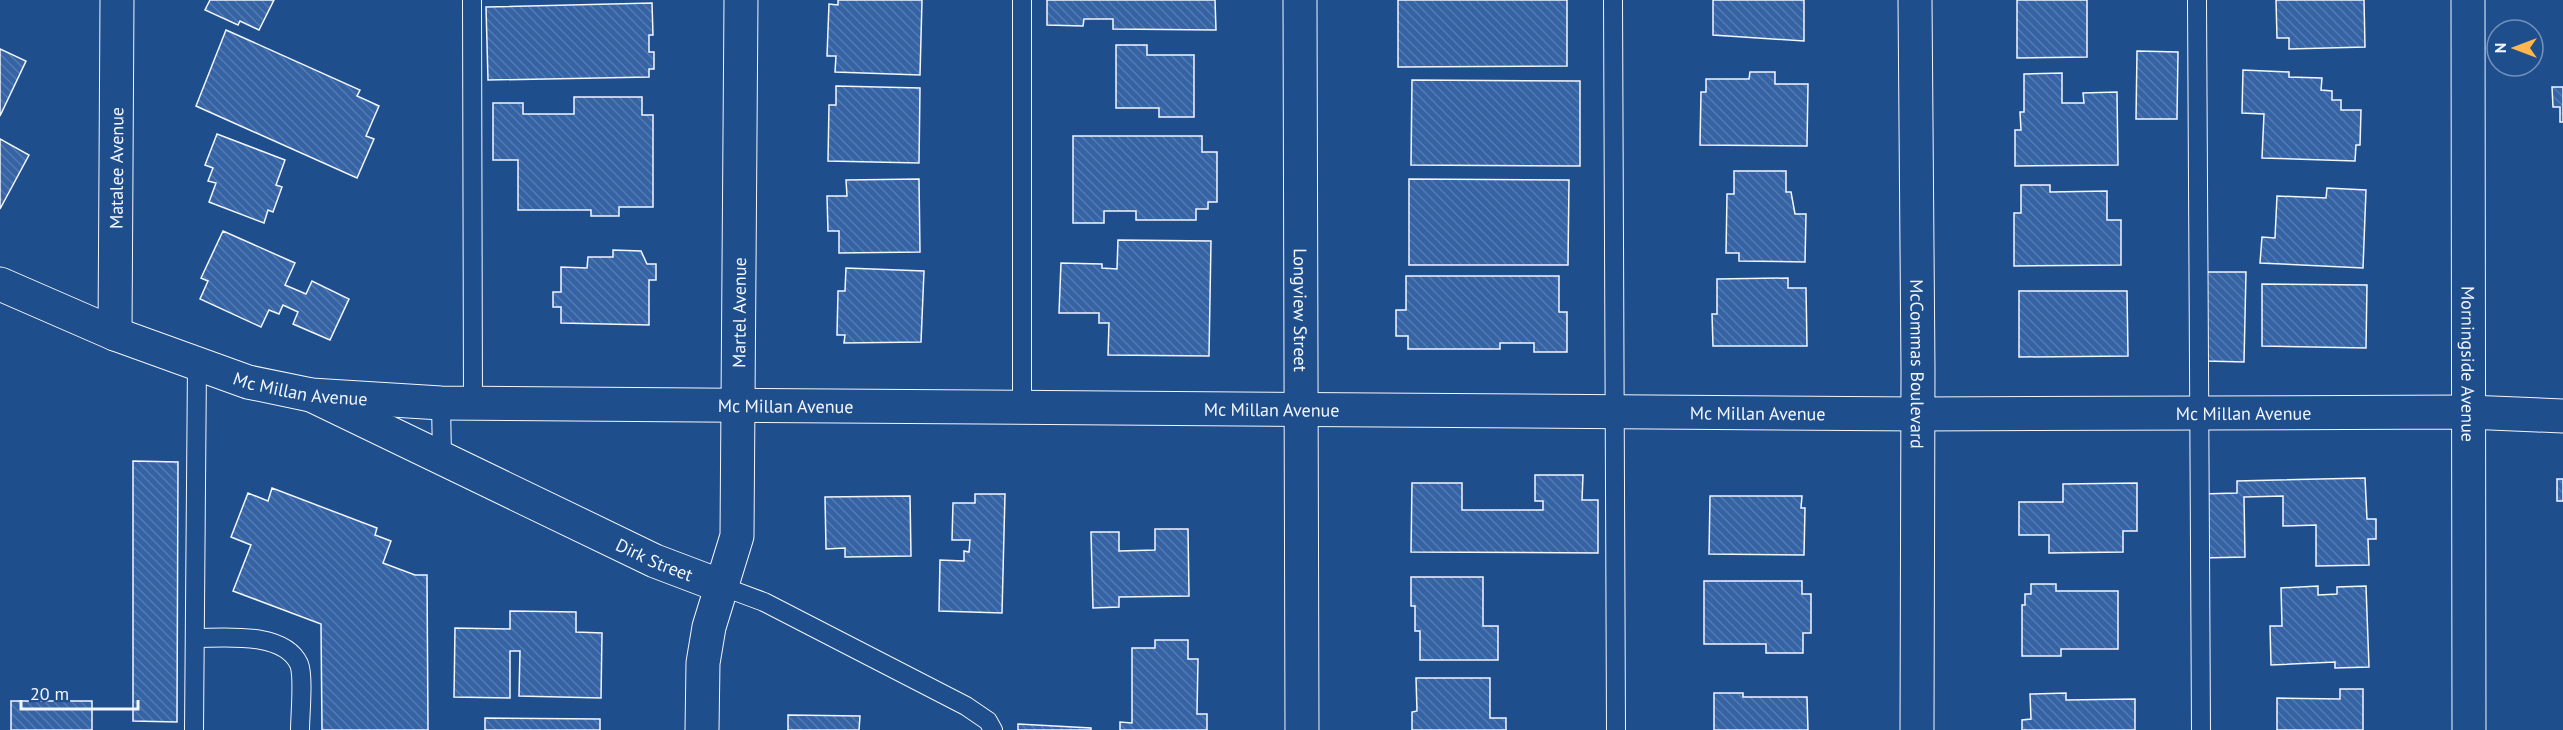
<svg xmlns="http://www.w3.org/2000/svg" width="2563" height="730" viewBox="0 0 2563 730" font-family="'PT Sans',sans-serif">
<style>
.building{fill:url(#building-back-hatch);stroke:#f2f6ff;stroke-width:1.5}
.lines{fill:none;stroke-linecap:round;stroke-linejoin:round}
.lane-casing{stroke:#f2f6ff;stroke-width:20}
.street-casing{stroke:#f2f6ff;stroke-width:35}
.secondary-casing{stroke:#f2f6ff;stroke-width:35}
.lane{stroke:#1f4e8c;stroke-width:18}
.street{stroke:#1f4e8c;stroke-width:33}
.secondary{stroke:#1f4e8c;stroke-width:33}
.labels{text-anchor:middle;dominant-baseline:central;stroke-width:4.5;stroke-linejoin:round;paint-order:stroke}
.street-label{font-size:18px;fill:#f2f6ff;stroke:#1f4e8c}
</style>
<defs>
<pattern id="building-back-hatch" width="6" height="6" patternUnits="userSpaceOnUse" patternTransform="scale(1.5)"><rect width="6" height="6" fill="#3563a3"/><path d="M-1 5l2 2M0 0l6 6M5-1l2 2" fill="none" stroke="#537ab1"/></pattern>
</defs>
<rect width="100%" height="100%" fill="#1f4e8c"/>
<g class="building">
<path d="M 210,0 L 274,0 L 259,30 L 240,21 L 238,25 L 205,10 Z"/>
<path d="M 838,0 L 922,0 L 920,75 L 835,72 L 836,56 L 827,56 L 829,4 L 838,5 Z"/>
<path d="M 1047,0 L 1215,0 L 1216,30 L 1113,29 L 1113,19 L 1084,19 L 1083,26 L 1047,25 Z"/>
<path d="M 1398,0 L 1567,0 L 1567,66 L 1398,67 Z"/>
<path d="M 1713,0 L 1804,0 L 1804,41 L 1713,35 Z"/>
<path d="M 2017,0 L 2087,0 L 2087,57 L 2017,58 Z"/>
<path d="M 2276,0 L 2364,0 L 2365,47 L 2289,49 L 2289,38 L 2277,38 Z"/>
<path d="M 652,3 L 653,35 L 649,35 L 649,52 L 654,52 L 654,69 L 649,69 L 649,77 L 488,80 L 486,7 Z"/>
<path d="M 226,30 L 360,90 L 357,96 L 379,106 L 366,136 L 374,139 L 357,178 L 196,106 Z"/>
<path d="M 1116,45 L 1147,45 L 1147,55 L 1194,55 L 1194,117 L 1159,117 L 1159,108 L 1116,108 Z"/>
<path d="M 0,49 L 26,61 L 0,116 Z"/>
<path d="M 2137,51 L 2178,52 L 2177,119 L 2136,119 Z"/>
<path d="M 2243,70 L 2289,72 L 2289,77 L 2322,78 L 2321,90 L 2332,91 L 2332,100 L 2341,100 L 2341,110 L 2361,110 L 2360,145 L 2356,145 L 2355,161 L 2262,158 L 2264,114 L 2242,113 Z"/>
<path d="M 1750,72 L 1775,72 L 1775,84 L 1808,84 L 1807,146 L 1700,145 L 1701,92 L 1706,92 L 1706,79 L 1749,79 Z"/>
<path d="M 2062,73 L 2062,103 L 2084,103 L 2083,93 L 2117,92 L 2118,165 L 2015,166 L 2015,130 L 2021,130 L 2020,112 L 2024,112 L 2024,74 Z"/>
<path d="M 1412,80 L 1580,81 L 1580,166 L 1411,165 Z"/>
<path d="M 836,86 L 920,88 L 919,163 L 828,161 L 829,105 L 836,105 Z"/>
<path d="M 2552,87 L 2563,87 L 2563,122 L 2560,122 L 2560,107 L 2553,107 Z"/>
<path d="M 574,97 L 642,97 L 642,115 L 653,115 L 653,207 L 619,207 L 619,216 L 591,216 L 591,210 L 518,210 L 518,160 L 493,160 L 493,103 L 523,103 L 523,114 L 574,114 Z"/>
<path d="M 217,134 L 285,160 L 276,185 L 282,187 L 273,212 L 268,210 L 264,223 L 209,202 L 216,183 L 208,181 L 213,168 L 205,165 Z"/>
<path d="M 1073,136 L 1202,136 L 1202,152 L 1217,152 L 1217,202 L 1208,202 L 1208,209 L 1196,209 L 1196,220 L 1136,220 L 1136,211 L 1104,211 L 1104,223 L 1073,223 Z"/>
<path d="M 0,139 L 29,155 L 0,209 Z"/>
<path d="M 1734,171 L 1786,171 L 1786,192 L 1791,192 L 1795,214 L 1806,214 L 1805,262 L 1739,261 L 1739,253 L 1726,253 L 1727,194 L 1734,194 Z"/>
<path d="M 919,179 L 920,252 L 839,253 L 839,231 L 828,231 L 827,196 L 847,196 L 846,180 Z"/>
<path d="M 1409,179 L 1569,180 L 1568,265 L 1409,265 Z"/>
<path d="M 2021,185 L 2050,185 L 2050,192 L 2107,191 L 2107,220 L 2121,220 L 2121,265 L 2014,266 L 2014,213 L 2021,213 Z"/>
<path d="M 2327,188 L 2366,190 L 2363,268 L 2260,263 L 2262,237 L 2275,238 L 2277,196 L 2326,198 Z"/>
<path d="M 223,231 L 295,263 L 285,285 L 306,294 L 312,281 L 349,299 L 330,340 L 293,324 L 298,312 L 283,305 L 279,314 L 269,310 L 261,327 L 200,299 L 208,281 L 201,278 Z"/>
<path d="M 1118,240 L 1211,241 L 1209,356 L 1108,355 L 1109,323 L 1099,323 L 1099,313 L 1059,313 L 1061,263 L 1102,264 L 1102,268 L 1117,269 Z"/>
<path d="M 613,250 L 641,251 L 647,264 L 656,264 L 656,280 L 649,280 L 649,325 L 561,323 L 561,307 L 553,307 L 553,292 L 561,292 L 561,267 L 587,268 L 588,257 L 613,257 Z"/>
<path d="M 846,268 L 924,271 L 921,342 L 844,343 L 845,335 L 837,335 L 838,291 L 845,291 Z"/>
<path d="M 2202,272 L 2246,272 L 2244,362 L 2206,361 Z"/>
<path d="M 1406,276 L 1559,276 L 1559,312 L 1567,312 L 1567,352 L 1534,352 L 1534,343 L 1500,343 L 1500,349 L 1408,349 L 1408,336 L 1396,336 L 1396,310 L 1406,310 Z"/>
<path d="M 1788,278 L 1788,288 L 1806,288 L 1807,346 L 1713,346 L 1712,314 L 1717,314 L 1717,279 Z"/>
<path d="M 2262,284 L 2367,285 L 2366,348 L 2262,346 Z"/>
<path d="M 2019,291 L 2127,291 L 2128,356 L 2019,357 Z"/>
<path d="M 133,461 L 178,462 L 177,722 L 133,721 Z"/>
<path d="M 1535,475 L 1583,475 L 1582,500 L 1598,500 L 1598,553 L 1411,552 L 1412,483 L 1462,483 L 1462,510 L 1543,510 L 1543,501 L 1535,501 Z"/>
<path d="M 2365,478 L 2367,519 L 2376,519 L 2376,539 L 2368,539 L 2369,565 L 2316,566 L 2316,525 L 2283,526 L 2283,496 L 2244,497 L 2245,557 L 2202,558 L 2201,494 L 2237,493 L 2237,481 Z"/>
<rect x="2557" y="479" width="6" height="22"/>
<path d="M 2137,483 L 2137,531 L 2123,531 L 2123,552 L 2049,553 L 2049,535 L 2019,535 L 2019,502 L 2063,502 L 2063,484 Z"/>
<path d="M 272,488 L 377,528 L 375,535 L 391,541 L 383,563 L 415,575 L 427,575 L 428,730 L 322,730 L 321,624 L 233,591 L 251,545 L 231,537 L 248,493 L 268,501 Z"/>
<path d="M 975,494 L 1005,494 L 1002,613 L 939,611 L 940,560 L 964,561 L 964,551 L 969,552 L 970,540 L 952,540 L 953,503 L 975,503 Z"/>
<path d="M 910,496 L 911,556 L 845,557 L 845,548 L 826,549 L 825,497 Z"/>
<path d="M 1710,496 L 1802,496 L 1801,508 L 1805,508 L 1804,555 L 1709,554 Z"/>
<path d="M 1155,529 L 1188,529 L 1189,596 L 1119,597 L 1119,607 L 1093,608 L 1091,532 L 1119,532 L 1119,551 L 1155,550 Z"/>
<path d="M 1411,577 L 1483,577 L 1483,626 L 1498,626 L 1498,660 L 1420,660 L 1420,631 L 1415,631 L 1415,606 L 1411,606 Z"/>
<path d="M 1704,581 L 1802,581 L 1802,594 L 1811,594 L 1811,633 L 1803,633 L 1803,653 L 1766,653 L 1766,644 L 1704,644 Z"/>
<path d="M 2031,584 L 2056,584 L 2056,591 L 2118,591 L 2118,649 L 2061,649 L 2061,656 L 2022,656 L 2022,605 L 2025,605 L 2025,594 L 2031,594 Z"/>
<path d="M 2318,586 L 2318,595 L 2337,594 L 2337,587 L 2366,586 L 2369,667 L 2335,668 L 2335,662 L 2271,665 L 2270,626 L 2282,626 L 2281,588 Z"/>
<path d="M 510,611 L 576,612 L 576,632 L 602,633 L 601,698 L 519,696 L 520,651 L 510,651 L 510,698 L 454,697 L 455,628 L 510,629 Z"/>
<path d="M 1155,640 L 1188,640 L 1188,659 L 1198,659 L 1197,714 L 1207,714 L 1207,730 L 1120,730 L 1120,722 L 1132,723 L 1132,648 L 1155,648 Z"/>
<path d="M 1416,678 L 1490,678 L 1490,718 L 1506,718 L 1506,730 L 1412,730 L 1412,712 L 1417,711 Z"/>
<path d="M 2340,689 L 2363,689 L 2363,730 L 2277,730 L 2277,698 L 2340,699 Z"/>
<path d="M 1714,693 L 1743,693 L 1743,697 L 1807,697 L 1808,730 L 1714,730 Z"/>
<path d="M 2066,693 L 2066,700 L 2135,699 L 2135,730 L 2022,730 L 2022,720 L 2031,719 L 2030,694 Z"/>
<rect x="11" y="701" width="81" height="29"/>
<path d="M 788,715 L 860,716 L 859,730 L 788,730 Z"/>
<path d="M 485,718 L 600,719 L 600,730 L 485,730 Z"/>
<path d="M 1018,724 L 1091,728 L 1091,730 L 1018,730 Z"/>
</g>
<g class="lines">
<g class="lane-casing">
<g id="lane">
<path d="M 472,0 L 473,404"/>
<path d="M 1022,0 L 1022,408"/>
<path d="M 1613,0 L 1616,730"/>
<path d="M 2197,0 L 2201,730"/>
<path d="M 441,403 L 442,457"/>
<path d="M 721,586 L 764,602 L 966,706 L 988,721 L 993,730"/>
<path d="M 195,638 C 224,638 284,631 299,664 C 304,676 300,716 300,730"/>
<path d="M 194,730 L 197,363"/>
</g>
</g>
<g class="street-casing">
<g id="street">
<path id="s1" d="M 1300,0 L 1302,730"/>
<path id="s2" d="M 2468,0 L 2469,730"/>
<path id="s3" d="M 115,334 L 117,0"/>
<path id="s4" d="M 311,395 L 655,561 L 721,586"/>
<path id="s5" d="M 702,730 L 703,663 L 709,627 L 737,536 L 741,0"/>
</g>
</g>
<g class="secondary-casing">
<g id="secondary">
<path id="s6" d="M 1915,0 L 1918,370 L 1917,730"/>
<path id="s7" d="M 0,284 L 115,334 L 248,382 L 311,395 L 441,403 L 1918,414 L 2468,412 L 2563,416"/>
</g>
</g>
<use href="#lane" class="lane"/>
<use href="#street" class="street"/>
<use href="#secondary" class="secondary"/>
</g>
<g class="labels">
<g class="street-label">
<text stroke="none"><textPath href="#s3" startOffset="166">Matalee Avenue</textPath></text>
<text stroke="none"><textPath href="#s1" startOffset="310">Longview Street</textPath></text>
<text stroke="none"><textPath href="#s5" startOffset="422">Martel Avenue</textPath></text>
<text stroke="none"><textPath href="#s6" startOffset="364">McCommas Boulevard</textPath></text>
<text stroke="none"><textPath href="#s2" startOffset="364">Morningside Avenue</textPath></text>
<text stroke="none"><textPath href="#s7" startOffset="320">Mc Millan Avenue</textPath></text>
<text stroke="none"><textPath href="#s7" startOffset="806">Mc Millan Avenue</textPath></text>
<text stroke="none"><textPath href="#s7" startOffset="1292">Mc Millan Avenue</textPath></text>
<text stroke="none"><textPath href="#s7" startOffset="1778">Mc Millan Avenue</textPath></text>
<text stroke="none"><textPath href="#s7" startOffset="2264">Mc Millan Avenue</textPath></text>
<text stroke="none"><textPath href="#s4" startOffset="381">Dirk Street</textPath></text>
</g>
</g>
<g transform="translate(2515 48) rotate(270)"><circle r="28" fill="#1f4e8c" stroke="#7391ba" stroke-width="1.5"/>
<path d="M0-4.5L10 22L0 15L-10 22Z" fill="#ffb74d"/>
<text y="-9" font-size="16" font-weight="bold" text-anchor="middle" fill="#f2f6ff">N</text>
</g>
<path d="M21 700v9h117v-9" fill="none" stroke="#f2f6ff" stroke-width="3"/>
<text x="30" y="700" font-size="18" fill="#f2f6ff" stroke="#1f4e8c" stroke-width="4.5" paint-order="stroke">20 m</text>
</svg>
